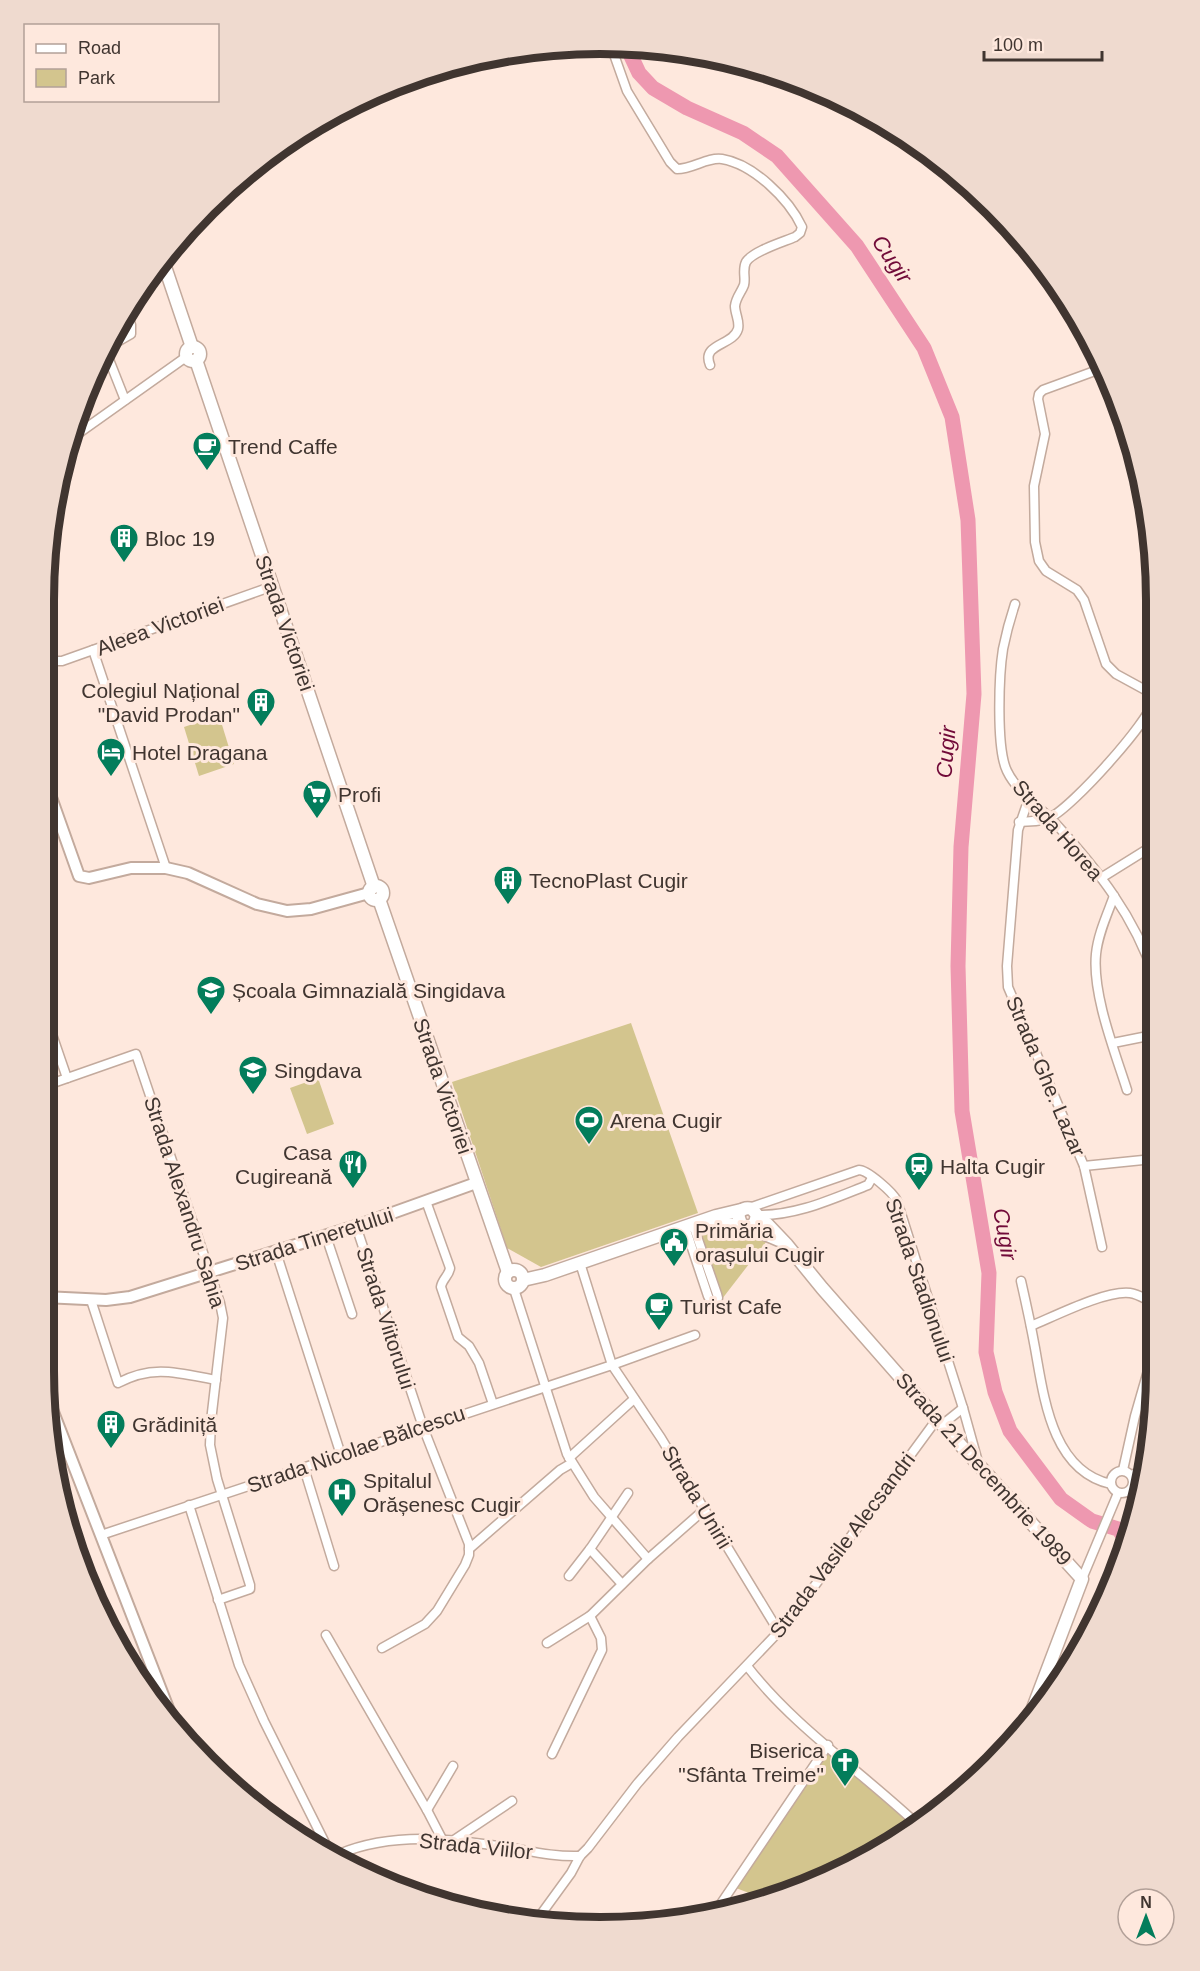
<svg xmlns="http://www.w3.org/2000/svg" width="1200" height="1971" viewBox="0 0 1200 1971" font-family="Arial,sans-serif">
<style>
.green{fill:#d3c58e}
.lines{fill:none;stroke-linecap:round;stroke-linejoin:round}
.river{stroke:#ee98b0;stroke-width:15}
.minor-casing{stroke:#c3aa9d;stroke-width:11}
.tertiary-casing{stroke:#c3aa9d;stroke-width:14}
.secondary-casing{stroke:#c3aa9d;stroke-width:15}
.minor{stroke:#fff;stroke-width:8}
.tertiary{stroke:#fff;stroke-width:10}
.secondary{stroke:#fff;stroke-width:12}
.labels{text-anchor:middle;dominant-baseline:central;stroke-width:6;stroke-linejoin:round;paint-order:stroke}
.poi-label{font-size:21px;fill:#403530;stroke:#fee8dd;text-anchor:start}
.street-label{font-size:21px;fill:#403530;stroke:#fee8dd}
.water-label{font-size:22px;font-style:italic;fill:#710a38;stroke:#fee8dd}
.rim{fill:none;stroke:#403530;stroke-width:8}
</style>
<rect width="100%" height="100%" fill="#fee8dd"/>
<g class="green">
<path d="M 219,715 L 234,764 L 199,776 L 184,727 Z"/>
<path d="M 631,1023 L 698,1213 L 541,1267 L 507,1248 L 452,1082 Z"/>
<path d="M 318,1078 L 334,1124 L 307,1134 L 290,1088 Z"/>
<path d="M 710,1229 L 743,1234 L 766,1242 L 722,1299 L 698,1230 Z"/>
<path d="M 829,1751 L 917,1827 L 909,1834 L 889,1843 L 883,1841 L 880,1848 L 779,1898 L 767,1900 L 736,1888 Z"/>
</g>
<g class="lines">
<path class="river" d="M 629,45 L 631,56 L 639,73 L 653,88 L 687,108 L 743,133 L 777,156 L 857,246 L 924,348 L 952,417 L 968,520 L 974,694 L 961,847 L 958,966 L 962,1111 L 989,1273 L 986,1352 L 995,1392 L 1010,1431 L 1061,1499 L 1092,1521 L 1118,1529 L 1126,1539"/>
<g class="minor-casing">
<g id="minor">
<path d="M 611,46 L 627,91 L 670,162 L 677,169 C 693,169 707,157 722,159 C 753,164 789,199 802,227 L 800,233 L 795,237 C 783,242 753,251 746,262 C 742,270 746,278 744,285 C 741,293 736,297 735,306 C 735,314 740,321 738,329 C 733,346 701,343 710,365"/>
<path d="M 110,346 L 131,334 L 131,325 L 128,315"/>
<path d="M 106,352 L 125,400"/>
<path d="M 72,438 L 186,357"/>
<path d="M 1015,604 C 1010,619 1006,634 1003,649 C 999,674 996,749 1007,771 C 1017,792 1040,807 1056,824 C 1097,869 1135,917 1154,976"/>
<path d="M 93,650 L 166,868"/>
<path d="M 48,657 L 55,661 L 62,661 L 273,586"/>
<path d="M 1029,798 L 1018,830 L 1007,966 L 1008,987 L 1084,1166 L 1102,1247"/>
<path d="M 1019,822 C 1029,821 1043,822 1051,817 C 1073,806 1148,723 1154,700 L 1149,692 L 1116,674 L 1106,664 L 1084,600 L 1077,590 L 1046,571 L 1039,561 L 1035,542 L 1034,486 L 1045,434 L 1038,399 L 1039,394 L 1043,390 L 1103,368"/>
<path d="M 1101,878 L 1154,845"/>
<path d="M 1114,896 C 1107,915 1098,934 1096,954 C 1092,994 1115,1052 1127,1090"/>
<path d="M 45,1014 L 67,1078"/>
<path d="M 1113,1043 L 1153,1035"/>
<path d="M 45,1089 L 56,1082 L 136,1054 L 220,1303 L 223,1318 L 211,1421 L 210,1445 L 217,1479 L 250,1585 L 250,1589 L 218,1600"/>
<path d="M 1084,1166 L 1153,1159"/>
<path d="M 426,1201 L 450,1268 C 449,1276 442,1279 441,1287 L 458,1337 L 469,1346 L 479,1363 L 493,1404"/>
<path d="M 749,1208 L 859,1170 C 867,1170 893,1192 897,1201 L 963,1408 L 978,1462"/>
<path d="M 757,1215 C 796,1216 832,1199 868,1185 L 872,1178"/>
<path d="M 356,1226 L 423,1427 L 469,1544 L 469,1555 L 465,1565 L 437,1611 L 425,1624 L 382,1648"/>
<path d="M 685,1227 L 708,1296 L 710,1300 L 715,1302 L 718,1298 L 717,1294 L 693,1225"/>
<path d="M 326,1236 L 352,1314"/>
<path d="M 276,1252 L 341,1455"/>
<path d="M 580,1263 L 612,1365 L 661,1438 L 779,1632"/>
<path d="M 1021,1281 C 1026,1303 1031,1326 1035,1348 C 1044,1398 1052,1471 1111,1484"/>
<path d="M 514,1289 L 567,1454 L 594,1497 L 648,1559"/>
<path d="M 91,1300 L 118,1383 C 153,1364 179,1373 216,1380"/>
<path d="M 1031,1326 C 1055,1316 1106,1290 1130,1293 C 1138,1294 1145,1299 1152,1302"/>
<path d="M 943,1424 L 963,1408"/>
<path d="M 569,1458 L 634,1399"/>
<path d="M 304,1468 L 334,1566"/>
<path d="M 1123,1470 L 1135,1416 L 1152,1357"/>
<circle cx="1122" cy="1482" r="11"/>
<path d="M 1132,1475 L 1145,1469"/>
<path d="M 189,1505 L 239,1665 L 264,1721 L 327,1847"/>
<path d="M 101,1535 L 612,1365 L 695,1335"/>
<path d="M 469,1549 L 560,1470 L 572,1463"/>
<path d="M 590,1549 L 622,1584"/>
<path d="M 569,1576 L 590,1549 L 628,1493"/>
<path d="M 1082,1579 L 1118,1493"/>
<path d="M 326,1635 L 427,1810 L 442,1839"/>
<path d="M 547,1643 L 590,1616 L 648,1559 L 705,1509"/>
<path d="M 747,1666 C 794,1727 862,1772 918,1825"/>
<path d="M 552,1754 L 602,1650 L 601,1638 L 590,1616"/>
<path d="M 427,1810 L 453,1766"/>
<path d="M 454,1840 L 512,1801"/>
<path d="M 339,1854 C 394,1831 453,1839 511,1848 C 534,1852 556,1857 580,1856"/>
<path d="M 718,1908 L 828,1745"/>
<path d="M 539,1917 L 571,1873 L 580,1856 L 588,1848 L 637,1784 L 678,1737 L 788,1622 L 937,1419"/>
</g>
</g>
<g class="tertiary-casing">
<g id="tertiary">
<path d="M 47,786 L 79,876 L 89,878 L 131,868 L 166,868 L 188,873 L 257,904 L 287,911 L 311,909 L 369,893"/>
<path d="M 44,1297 L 106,1300 L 130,1297 L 356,1226 L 476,1183"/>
<path d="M 48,1399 L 175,1726"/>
</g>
</g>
<g class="secondary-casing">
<g id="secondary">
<path d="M 162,258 L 192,347"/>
<circle cx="193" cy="354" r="7"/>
<path d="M 196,360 L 374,887"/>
<circle cx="376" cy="893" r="7"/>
<path d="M 379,899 L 508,1272"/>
<path d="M 757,1218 L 767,1224 L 787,1245 L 822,1288 L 937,1419 L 1082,1579 L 1027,1724"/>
<path d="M 707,1222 L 743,1226"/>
<path d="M 749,1227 L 755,1223 L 757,1215 L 752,1209 C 746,1207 741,1209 738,1215 L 741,1224 L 779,1240"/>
<circle cx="514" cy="1279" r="9"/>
<path d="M 523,1280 L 545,1275 L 716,1216 L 741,1210"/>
</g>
</g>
<use href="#minor" class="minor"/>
<use href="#tertiary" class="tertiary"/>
<use href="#secondary" class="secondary"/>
</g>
<defs>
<g id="cafe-pin" transform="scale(1.5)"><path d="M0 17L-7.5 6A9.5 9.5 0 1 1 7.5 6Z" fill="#037d5b" stroke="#fee8dd"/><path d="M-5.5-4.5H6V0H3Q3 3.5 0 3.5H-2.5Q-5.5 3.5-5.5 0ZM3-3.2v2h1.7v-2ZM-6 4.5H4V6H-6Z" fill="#fff"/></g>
<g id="building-pin" transform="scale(1.5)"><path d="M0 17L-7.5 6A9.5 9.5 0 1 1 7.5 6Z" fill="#037d5b" stroke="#fee8dd"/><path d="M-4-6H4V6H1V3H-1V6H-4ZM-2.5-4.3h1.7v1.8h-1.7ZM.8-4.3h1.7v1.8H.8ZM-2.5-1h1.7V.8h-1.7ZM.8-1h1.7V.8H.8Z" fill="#fff"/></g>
<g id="hotel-pin" transform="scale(1.5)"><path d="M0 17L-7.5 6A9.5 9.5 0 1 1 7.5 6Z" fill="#037d5b" stroke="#fee8dd"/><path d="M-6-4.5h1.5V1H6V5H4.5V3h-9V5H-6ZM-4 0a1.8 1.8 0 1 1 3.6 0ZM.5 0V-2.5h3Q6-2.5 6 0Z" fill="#fff"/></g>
<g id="supermarket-pin" transform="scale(1.5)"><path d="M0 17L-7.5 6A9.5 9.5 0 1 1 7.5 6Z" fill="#037d5b" stroke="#fee8dd"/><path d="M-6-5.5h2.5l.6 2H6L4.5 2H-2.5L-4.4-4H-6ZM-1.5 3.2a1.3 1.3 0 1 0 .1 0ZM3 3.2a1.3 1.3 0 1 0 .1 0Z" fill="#fff"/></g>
<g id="school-pin" transform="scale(1.5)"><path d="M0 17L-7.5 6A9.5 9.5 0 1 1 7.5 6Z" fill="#037d5b" stroke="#fee8dd"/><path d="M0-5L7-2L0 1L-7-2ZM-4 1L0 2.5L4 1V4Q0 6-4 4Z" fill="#fff"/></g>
<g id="stadium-pin" transform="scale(1.5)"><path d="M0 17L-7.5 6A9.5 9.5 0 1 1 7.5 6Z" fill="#037d5b" stroke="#fee8dd"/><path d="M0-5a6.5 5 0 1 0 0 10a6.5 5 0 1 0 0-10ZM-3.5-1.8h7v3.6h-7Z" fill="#fff"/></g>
<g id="restaurant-pin" transform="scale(1.5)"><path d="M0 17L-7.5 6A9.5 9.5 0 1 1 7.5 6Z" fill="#037d5b" stroke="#fee8dd"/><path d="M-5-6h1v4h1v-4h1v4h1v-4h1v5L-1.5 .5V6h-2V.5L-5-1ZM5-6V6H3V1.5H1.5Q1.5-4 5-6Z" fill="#fff"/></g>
<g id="station-pin" transform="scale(1.5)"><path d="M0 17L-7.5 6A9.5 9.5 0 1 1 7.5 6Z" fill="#037d5b" stroke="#fee8dd"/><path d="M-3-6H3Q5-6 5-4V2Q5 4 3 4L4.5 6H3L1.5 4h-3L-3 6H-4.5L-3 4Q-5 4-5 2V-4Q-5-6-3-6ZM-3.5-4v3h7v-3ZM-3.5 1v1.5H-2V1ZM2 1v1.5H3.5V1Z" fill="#fff"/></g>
<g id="civic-pin" transform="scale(1.5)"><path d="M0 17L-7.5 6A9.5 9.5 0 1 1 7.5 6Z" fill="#037d5b" stroke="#fee8dd"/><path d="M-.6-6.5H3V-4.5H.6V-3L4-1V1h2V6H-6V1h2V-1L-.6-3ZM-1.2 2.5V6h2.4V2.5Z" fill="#fff"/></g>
<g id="hospital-pin" transform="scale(1.5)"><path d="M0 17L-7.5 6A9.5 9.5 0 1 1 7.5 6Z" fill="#037d5b" stroke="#fee8dd"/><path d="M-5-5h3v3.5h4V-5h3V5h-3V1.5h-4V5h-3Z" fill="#fff"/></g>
<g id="church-pin" transform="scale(1.5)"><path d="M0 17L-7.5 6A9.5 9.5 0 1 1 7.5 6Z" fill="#037d5b" stroke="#fee8dd"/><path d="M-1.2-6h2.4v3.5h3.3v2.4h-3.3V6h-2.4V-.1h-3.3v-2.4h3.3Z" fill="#fff"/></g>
</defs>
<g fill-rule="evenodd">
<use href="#cafe-pin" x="207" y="446"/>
<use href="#building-pin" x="124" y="538"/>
<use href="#building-pin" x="261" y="702"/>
<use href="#hotel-pin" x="111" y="752"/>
<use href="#supermarket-pin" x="317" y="794"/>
<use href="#building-pin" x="508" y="880"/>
<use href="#school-pin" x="211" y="990"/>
<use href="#school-pin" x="253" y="1070"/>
<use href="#stadium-pin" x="589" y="1120"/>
<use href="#restaurant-pin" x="353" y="1164"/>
<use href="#station-pin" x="919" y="1166"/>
<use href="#civic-pin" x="674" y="1242"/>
<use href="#cafe-pin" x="659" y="1306"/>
<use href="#building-pin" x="111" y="1424"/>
<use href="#hospital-pin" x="342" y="1492"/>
<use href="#church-pin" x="845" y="1762"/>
</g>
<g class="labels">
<g class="poi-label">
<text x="228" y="446">Trend Caffe</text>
<text x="145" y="538">Bloc 19</text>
<text x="240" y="690" text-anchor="end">Colegiul Național<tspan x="240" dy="24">"David Prodan"</tspan></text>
<text x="132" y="752">Hotel Dragana</text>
<text x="338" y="794">Profi</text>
<text x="529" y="880">TecnoPlast Cugir</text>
<text x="232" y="990">Școala Gimnazială Singidava</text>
<text x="274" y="1070">Singdava</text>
<text x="610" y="1120">Arena Cugir</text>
<text x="332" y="1152" text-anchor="end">Casa<tspan x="332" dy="24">Cugireană</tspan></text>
<text x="940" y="1166">Halta Cugir</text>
<text x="695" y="1230">Primăria<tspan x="695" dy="24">orașului Cugir</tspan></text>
<text x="680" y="1306">Turist Cafe</text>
<text x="132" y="1424">Grădiniță</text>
<text x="363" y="1480">Spitalul<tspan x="363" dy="24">Orășenesc Cugir</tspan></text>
<text x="824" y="1750" text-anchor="end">Biserica<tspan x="824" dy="24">"Sfânta Treime"</tspan></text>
</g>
<g class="street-label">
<text transform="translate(285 623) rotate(71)">Strada Victoriei</text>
<text transform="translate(160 626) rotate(-20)">Aleea Victoriei</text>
<text transform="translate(1058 830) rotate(49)">Strada Horea</text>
<text transform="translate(1046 1076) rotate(67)">Strada Ghe. Lazar</text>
<text transform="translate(443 1086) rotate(71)">Strada Victoriei</text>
<text transform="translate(185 1202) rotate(72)">Strada Alexandru Sahia</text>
<text transform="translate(314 1239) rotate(-18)">Strada Tineretului</text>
<text transform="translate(920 1280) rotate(71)">Strada Stadionului</text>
<text transform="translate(386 1318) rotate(72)">Strada Viitorului</text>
<text transform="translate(356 1449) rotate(-19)">Strada Nicolae Bălcescu</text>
<text transform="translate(984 1469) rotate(48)">Strada 21 Decembrie 1989</text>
<text transform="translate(697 1497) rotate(59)">Strada Unirii</text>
<text transform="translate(842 1545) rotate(-53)">Strada Vasile Alecsandri</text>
<text transform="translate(476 1846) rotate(6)">Strada Viilor</text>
</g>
<g class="water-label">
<text transform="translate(892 259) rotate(56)">Cugir</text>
<text transform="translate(946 752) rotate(-85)">Cugir</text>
<text transform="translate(1005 1234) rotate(80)">Cugir</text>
</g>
</g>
<path d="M0 0H1200V1971H0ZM600 54H600A546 546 0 0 1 1146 600V1371A546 546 0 0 1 600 1917H600A546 546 0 0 1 54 1371V600A546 546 0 0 1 600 54Z" fill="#efdacf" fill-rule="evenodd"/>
<path class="rim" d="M600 54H600A546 546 0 0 1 1146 600V1371A546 546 0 0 1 600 1917H600A546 546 0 0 1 54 1371V600A546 546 0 0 1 600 54Z"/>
<rect x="24" y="24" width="195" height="78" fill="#fee8dd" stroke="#b2a098" stroke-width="1.5"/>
<rect x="36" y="44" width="30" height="9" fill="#ffffff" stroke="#b2a098" stroke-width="1.5"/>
<text x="78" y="54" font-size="18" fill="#403530">Road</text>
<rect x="36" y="69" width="30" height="18" fill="#d3c58e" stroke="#b2a098" stroke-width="1.5"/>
<text x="78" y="84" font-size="18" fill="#403530">Park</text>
<g transform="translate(1146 1917)"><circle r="28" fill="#fee8dd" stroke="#b2a098" stroke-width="1.5"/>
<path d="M0-4.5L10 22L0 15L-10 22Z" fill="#037d5b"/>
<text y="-9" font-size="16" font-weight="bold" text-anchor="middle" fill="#403530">N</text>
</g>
<path d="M984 51v9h118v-9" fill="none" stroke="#403530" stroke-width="3"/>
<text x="993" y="51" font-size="18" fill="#403530" stroke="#fee8dd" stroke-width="4.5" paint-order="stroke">100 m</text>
</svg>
